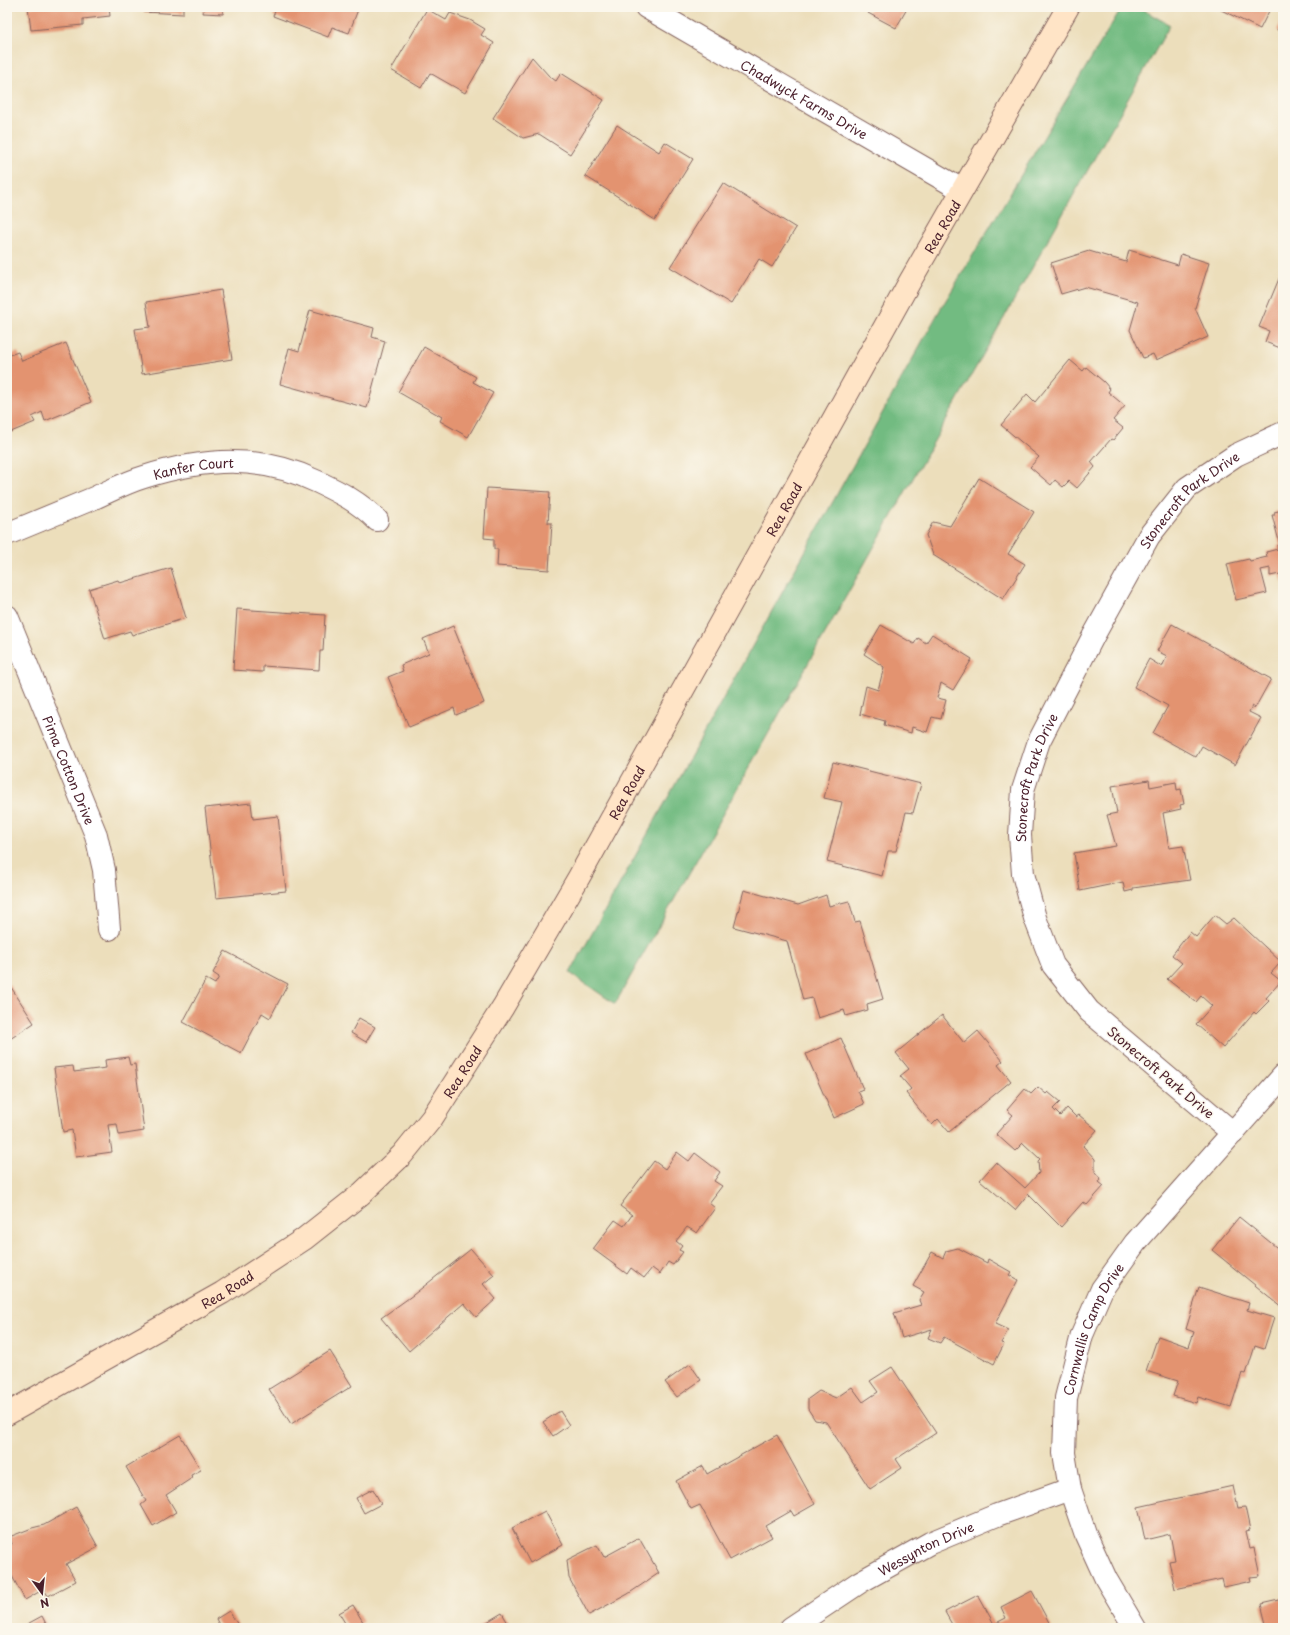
<svg xmlns="http://www.w3.org/2000/svg" width="1290" height="1635" viewBox="0 0 1290 1635" font-family="'Playpen Sans',sans-serif">
<style>
.forest{fill:#72bb81;stroke:#5e6d56}
.building{fill:#e39370}
.lines{fill:none;stroke-linecap:round;stroke-linejoin:round}
.street-casing{stroke:#83625d;stroke-width:24}
.secondary-casing{stroke:#83625d;stroke-width:24}
.street{stroke:#fff;stroke-width:22}
.secondary{stroke:#ffe4c6;stroke-width:22}
.labels{text-anchor:middle;dominant-baseline:central;stroke-width:3;stroke-linejoin:round;paint-order:stroke}
.street-label{font-size:13px;fill:#4a1f2b;stroke:#fbf7ec}
</style>
<rect width="100%" height="100%" fill="#fbf7ec"/>
<filter id="ink" filterUnits="userSpaceOnUse"><feTurbulence type="fractalNoise" baseFrequency=".025" numOctaves="2"/><feDisplacementMap in="SourceGraphic" scale="8" xChannelSelector="R" yChannelSelector="G"/><feConvolveMatrix kernelMatrix="1 2 1 2 8 2 1 2 1" color-interpolation-filters="sRGB"/></filter>
<filter id="wash" filterUnits="userSpaceOnUse"><feTurbulence type="fractalNoise" baseFrequency=".012" numOctaves="4" result="noise"/><feDisplacementMap in="SourceGraphic" scale="16" xChannelSelector="R" yChannelSelector="G"/><feGaussianBlur stdDeviation="0.9" result="paint"/><feColorMatrix in="noise" values="0 0 0 0 0 0 0 0 0 0 0 0 0 0 0 0 0 1.4 0 .05"/><feComposite in="paint" operator="in"/></filter>
<g filter="url(#wash)">
<rect width="100%" height="100%" fill="#ecdebb"/>
<path class="forest" d="M 1122,7 L 1138,7 L 1170,25 L 615,1004 L 570,973 L 937,315 Z"/>
<g id="blocks">
<g class="building">
<path d="M 28,7 L 109,7 L 110,16 L 83,19 L 83,25 L 31,30 Z"/>
<path d="M 145,7 L 183,7 L 183,14 L 144,12 Z"/>
<path d="M 204,7 L 224,7 L 223,14 L 203,13 Z"/>
<path d="M 277,7 L 359,7 L 349,33 L 332,27 L 328,37 L 273,16 Z"/>
<path d="M 871,7 L 908,7 L 896,28 L 868,13 Z"/>
<path d="M 1215,7 L 1271,7 L 1260,29 Z"/>
<path d="M 427,9 L 446,20 L 450,13 L 470,20 L 485,29 L 481,35 L 494,43 L 465,93 L 430,73 L 421,88 L 391,70 Z"/>
<path d="M 1283,19 L 1283,33 L 1277,30 Z"/>
<path d="M 532,57 L 549,76 L 556,81 L 561,73 L 604,100 L 570,154 L 539,134 L 523,138 L 493,118 Z"/>
<path d="M 617,125 L 659,152 L 665,142 L 693,159 L 655,220 L 585,176 Z"/>
<path d="M 723,183 L 796,228 L 772,267 L 759,259 L 731,304 L 670,267 Z"/>
<path d="M 1129,250 L 1178,265 L 1181,254 L 1209,263 L 1195,308 L 1208,337 L 1156,360 L 1153,354 L 1143,358 L 1130,330 L 1138,302 L 1085,287 L 1061,294 L 1051,263 L 1089,251 L 1126,262 Z"/>
<path d="M 1283,269 L 1283,349 L 1265,342 L 1269,331 L 1259,327 Z"/>
<path d="M 221,290 L 232,359 L 142,374 L 135,329 L 150,327 L 146,302 Z"/>
<path d="M 310,310 L 374,328 L 372,337 L 385,341 L 367,408 L 280,384 L 289,348 L 299,351 Z"/>
<path d="M 66,343 L 91,402 L 45,421 L 42,412 L 32,417 L 35,422 L 11,432 L 7,424 L 7,356 L 18,352 L 22,361 Z"/>
<path d="M 424,347 L 476,377 L 473,382 L 493,393 L 468,437 L 440,421 L 442,417 L 398,392 Z"/>
<path d="M 1070,360 L 1083,371 L 1086,367 L 1104,382 L 1110,389 L 1108,392 L 1125,406 L 1113,420 L 1123,428 L 1113,440 L 1111,439 L 1091,462 L 1095,467 L 1077,488 L 1069,481 L 1063,487 L 1055,480 L 1051,485 L 1030,467 L 1039,457 L 1001,425 L 1027,394 L 1035,402 Z"/>
<path d="M 979,478 L 1034,512 L 1008,554 L 1025,564 L 1003,599 L 933,555 L 926,535 L 933,522 L 950,526 Z"/>
<path d="M 487,488 L 550,492 L 548,523 L 552,523 L 549,570 L 497,566 L 498,549 L 494,549 L 494,539 L 484,538 Z"/>
<path d="M 1283,510 L 1283,583 L 1280,574 L 1270,576 L 1270,568 L 1261,570 L 1267,593 L 1236,600 L 1227,564 L 1249,559 L 1250,561 L 1267,557 L 1266,552 L 1278,549 L 1277,545 L 1280,545 L 1272,515 L 1275,515 L 1274,512 Z"/>
<path d="M 171,568 L 186,618 L 132,635 L 130,631 L 105,639 L 89,589 L 118,580 L 120,583 Z"/>
<path d="M 237,609 L 325,615 L 323,651 L 320,651 L 319,670 L 263,666 L 263,672 L 233,670 Z"/>
<path d="M 1172,624 L 1271,679 L 1255,708 L 1252,706 L 1249,712 L 1261,718 L 1235,765 L 1202,746 L 1196,757 L 1153,733 L 1168,706 L 1134,687 L 1149,659 L 1162,667 L 1167,656 L 1157,651 Z"/>
<path d="M 881,625 L 914,644 L 918,638 L 926,643 L 932,634 L 972,659 L 953,690 L 941,683 L 937,698 L 946,700 L 941,719 L 932,717 L 927,732 L 912,727 L 911,733 L 884,725 L 885,721 L 860,714 L 866,686 L 878,690 L 884,667 L 864,654 Z"/>
<path d="M 453,626 L 484,703 L 456,715 L 454,708 L 409,727 L 388,677 L 403,671 L 401,665 L 429,653 L 423,639 Z"/>
<path d="M 833,762 L 921,784 L 913,813 L 906,812 L 896,851 L 888,851 L 882,876 L 827,862 L 842,802 L 824,798 Z"/>
<path d="M 1149,780 L 1150,787 L 1176,782 L 1177,790 L 1181,789 L 1184,804 L 1180,805 L 1181,809 L 1163,813 L 1169,848 L 1183,846 L 1190,880 L 1133,888 L 1133,890 L 1125,892 L 1123,882 L 1080,891 L 1074,853 L 1116,846 L 1107,815 L 1117,813 L 1112,786 Z"/>
<path d="M 251,803 L 253,819 L 278,816 L 286,891 L 216,898 L 205,808 Z"/>
<path d="M 744,890 L 798,905 L 826,895 L 829,906 L 849,901 L 855,922 L 860,921 L 883,999 L 867,1004 L 868,1010 L 846,1016 L 844,1010 L 818,1018 L 812,998 L 803,1000 L 787,941 L 734,927 Z"/>
<path d="M 1215,915 L 1226,924 L 1234,918 L 1281,962 L 1271,973 L 1281,981 L 1266,998 L 1269,1001 L 1256,1014 L 1254,1012 L 1223,1048 L 1196,1024 L 1212,1006 L 1201,996 L 1196,1002 L 1167,979 L 1182,963 L 1172,955 L 1190,932 L 1196,937 Z"/>
<path d="M 225,951 L 288,984 L 270,1018 L 262,1013 L 241,1053 L 183,1022 L 206,979 L 215,984 L 219,977 L 213,973 Z"/>
<path d="M 9,984 L 34,1023 L 7,1041 L 7,986 Z"/>
<path d="M 942,1015 L 964,1043 L 978,1031 L 1003,1061 L 998,1065 L 1011,1081 L 949,1132 L 938,1119 L 932,1125 L 906,1093 L 911,1089 L 900,1076 L 909,1069 L 896,1053 Z"/>
<path d="M 359,1018 L 375,1027 L 366,1042 L 351,1033 Z"/>
<path d="M 841,1038 L 863,1089 L 858,1091 L 864,1104 L 834,1118 L 806,1054 Z"/>
<path d="M 128,1057 L 130,1065 L 135,1064 L 144,1131 L 119,1135 L 117,1124 L 108,1125 L 112,1152 L 76,1157 L 72,1130 L 63,1132 L 54,1068 L 73,1066 L 74,1072 L 106,1068 L 105,1060 Z"/>
<path d="M 1038,1087 L 1046,1094 L 1048,1092 L 1060,1102 L 1053,1109 L 1060,1116 L 1067,1108 L 1076,1117 L 1079,1115 L 1097,1130 L 1083,1146 L 1095,1159 L 1095,1172 L 1101,1179 L 1099,1182 L 1104,1186 L 1087,1205 L 1083,1202 L 1061,1227 L 1028,1194 L 1015,1210 L 980,1180 L 996,1162 L 1025,1188 L 1039,1173 L 1038,1161 L 1040,1159 L 1023,1143 L 1015,1151 L 996,1134 L 1013,1115 L 1007,1110 L 1025,1089 L 1031,1094 Z"/>
<path d="M 677,1152 L 689,1161 L 695,1153 L 720,1172 L 714,1181 L 722,1186 L 709,1203 L 715,1208 L 697,1233 L 687,1227 L 676,1241 L 682,1246 L 679,1250 L 683,1252 L 673,1265 L 668,1262 L 660,1274 L 652,1268 L 644,1278 L 631,1268 L 627,1274 L 593,1249 L 615,1220 L 624,1226 L 632,1215 L 620,1206 L 654,1161 L 665,1169 Z"/>
<path d="M 1239,1217 L 1281,1251 L 1283,1248 L 1283,1308 L 1212,1250 Z"/>
<path d="M 958,1248 L 987,1263 L 988,1259 L 1011,1272 L 1009,1275 L 1018,1280 L 995,1324 L 1008,1330 L 1001,1343 L 1004,1344 L 994,1364 L 944,1337 L 940,1343 L 928,1338 L 932,1329 L 902,1338 L 894,1313 L 921,1305 L 919,1300 L 924,1292 L 913,1286 L 932,1252 L 943,1258 L 946,1251 Z"/>
<path d="M 471,1249 L 494,1275 L 483,1284 L 496,1299 L 476,1317 L 464,1303 L 409,1351 L 381,1318 L 413,1295 Z"/>
<path d="M 1199,1287 L 1249,1303 L 1247,1310 L 1274,1318 L 1264,1349 L 1255,1346 L 1246,1374 L 1242,1373 L 1231,1407 L 1198,1397 L 1196,1403 L 1173,1396 L 1178,1381 L 1146,1371 L 1158,1336 L 1189,1347 L 1194,1332 L 1186,1329 Z"/>
<path d="M 330,1351 L 352,1386 L 291,1424 L 269,1389 Z"/>
<path d="M 690,1364 L 701,1380 L 677,1397 L 665,1382 Z"/>
<path d="M 892,1367 L 936,1433 L 896,1459 L 902,1468 L 870,1489 L 826,1422 L 815,1420 L 808,1409 L 808,1399 L 819,1391 L 836,1398 L 852,1387 L 863,1402 L 878,1392 L 870,1381 Z"/>
<path d="M 560,1411 L 569,1425 L 553,1436 L 543,1422 Z"/>
<path d="M 180,1435 L 201,1470 L 191,1475 L 192,1478 L 166,1495 L 176,1512 L 153,1526 L 141,1505 L 146,1501 L 126,1467 Z"/>
<path d="M 777,1435 L 815,1504 L 794,1516 L 791,1511 L 765,1526 L 772,1537 L 730,1560 L 700,1505 L 691,1509 L 676,1481 L 703,1466 L 707,1474 Z"/>
<path d="M 1233,1486 L 1238,1508 L 1245,1507 L 1250,1530 L 1246,1531 L 1250,1549 L 1254,1548 L 1260,1576 L 1250,1577 L 1251,1581 L 1224,1587 L 1222,1579 L 1175,1589 L 1169,1561 L 1175,1560 L 1170,1534 L 1145,1540 L 1138,1507 Z"/>
<path d="M 373,1489 L 381,1504 L 364,1513 L 356,1498 Z"/>
<path d="M 76,1507 L 98,1547 L 66,1564 L 76,1581 L 48,1596 L 44,1589 L 25,1600 L 7,1567 L 7,1547 L 12,1544 L 9,1537 L 32,1528 L 44,1525 Z"/>
<path d="M 545,1511 L 563,1545 L 530,1563 L 512,1528 Z"/>
<path d="M 639,1538 L 659,1573 L 628,1594 L 589,1615 L 569,1578 L 567,1560 L 597,1545 L 604,1557 Z"/>
<path d="M 1032,1591 L 1052,1628 L 954,1628 L 945,1612 L 978,1595 L 994,1624 L 1006,1618 L 1001,1607 Z"/>
<path d="M 1283,1599 L 1283,1628 L 1267,1628 L 1261,1604 Z"/>
<path d="M 353,1605 L 363,1622 L 353,1628 L 348,1628 L 339,1613 Z"/>
<path d="M 229,1611 L 240,1628 L 221,1628 L 216,1619 Z"/>
<path d="M 502,1613 L 511,1628 L 477,1628 Z"/>
<path d="M 42,1616 L 48,1628 L 20,1628 Z"/>
</g>
</g>
</g>
<g filter="url(#ink)">
<use href="#blocks" fill-opacity="0" stroke="#83625d" stroke-width="1"/>
<g class="lines">
<g class="street-casing">
<g id="street">
<path id="s1" d="M 646,7 L 962,190"/>
<path id="s2" d="M 7,534 C 36,522 65,510 94,498 C 110,491 127,482 144,477 C 205,458 260,454 318,482 C 341,493 359,502 377,520"/>
<path id="s3" d="M 7,616 L 96,835 L 104,870 L 109,929"/>
<path id="s4" d="M 1233,1133 L 1089,1011 L 1053,965 L 1035,918 L 1023,874 L 1020,835 L 1023,790 L 1039,741 L 1094,635 L 1149,536 L 1187,488 L 1236,455 L 1283,433"/>
<path id="s5" d="M 791,1628 L 860,1582 L 930,1543 L 997,1515 L 1070,1489"/>
<path id="s6" d="M 1135,1628 L 1106,1579 L 1085,1533 L 1070,1489 L 1064,1453 L 1066,1398 L 1082,1335 L 1102,1289 L 1135,1243 L 1283,1076"/>
</g>
</g>
<g class="secondary-casing">
<g id="secondary">
<path id="s7" d="M 7,1414 L 222,1293 L 304,1239 L 361,1194 L 402,1155 L 432,1118 L 503,1007 L 579,877 L 909,283 L 1068,7"/>
</g>
</g>
<use href="#street" class="street"/>
<use href="#secondary" class="secondary"/>
</g>
</g>
<g class="labels">
<g class="street-label">
<text stroke="none"><textPath href="#s1" startOffset="183">Chadwyck Farms Drive</textPath></text>
<text stroke="none"><textPath href="#s7" startOffset="1549">Rea Road</textPath></text>
<text stroke="none"><textPath href="#s2" startOffset="199">Kanfer Court</textPath></text>
<text stroke="none"><textPath href="#s4" startOffset="766">Stonecroft Park Drive</textPath></text>
<text stroke="none"><textPath href="#s7" startOffset="1225">Rea Road</textPath></text>
<text stroke="none"><textPath href="#s3" startOffset="166">Pima Cotton Drive</textPath></text>
<text stroke="none"><textPath href="#s4" startOffset="442">Stonecroft Park Drive</textPath></text>
<text stroke="none"><textPath href="#s7" startOffset="901">Rea Road</textPath></text>
<text stroke="none"><textPath href="#s7" startOffset="577">Rea Road</textPath></text>
<text transform="translate(1161 1072) rotate(40)">Stonecroft Park Drive</text>
<text stroke="none"><textPath href="#s7" startOffset="253">Rea Road</textPath></text>
<text stroke="none"><textPath href="#s6" startOffset="320">Cornwallis Camp Drive</textPath></text>
<text stroke="none"><textPath href="#s5" startOffset="157">Wessynton Drive</textPath></text>
</g>
</g>
<rect width="1290" height="1635" fill="none" stroke="#fbf7ec" stroke-width="24"/>
<g transform="translate(42 1593) rotate(165)" stroke="#fbf7ec" stroke-width="3" paint-order="stroke">
<path d="M0-3L7 15L0 10L-7 15Z" fill="#4a1f2b"/>
<text y="-6" font-size="11" font-weight="bold" text-anchor="middle" fill="#4a1f2b">N</text>
</g>
</svg>
